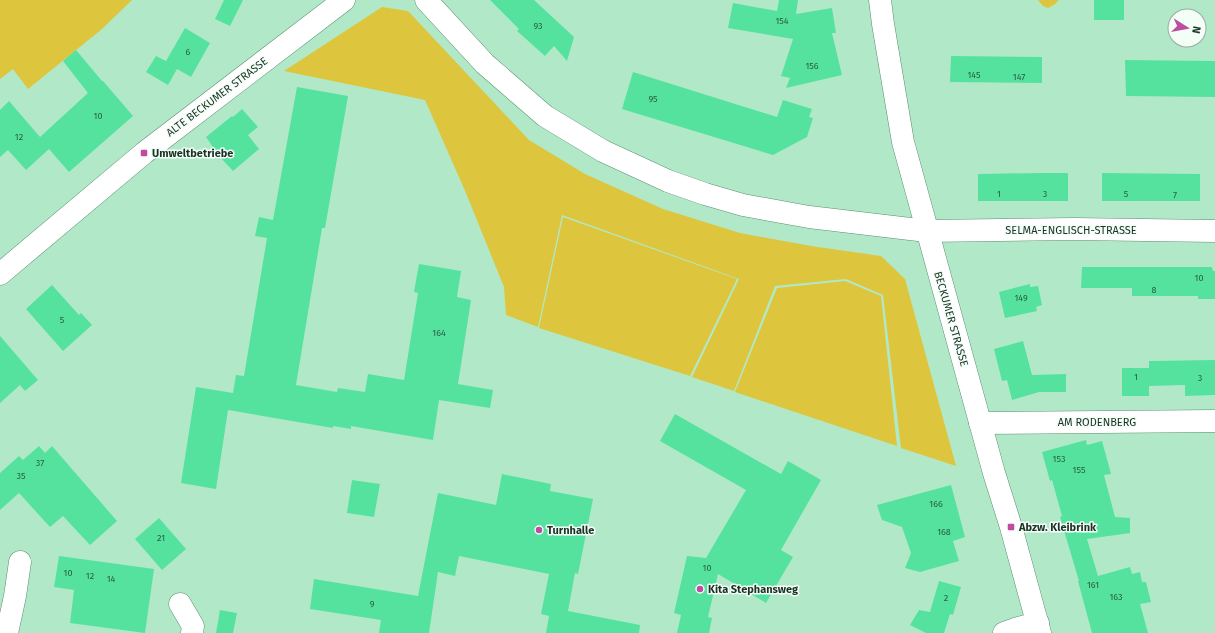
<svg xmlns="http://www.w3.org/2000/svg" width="1215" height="633" viewBox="0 0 1215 633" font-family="'Fira Sans',sans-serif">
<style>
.green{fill:#ddc53d}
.building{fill:#55e29f}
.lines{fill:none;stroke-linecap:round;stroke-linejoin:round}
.minor-casing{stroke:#5a8f72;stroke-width:23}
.major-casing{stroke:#5a8f72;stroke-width:23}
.minor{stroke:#fff;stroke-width:22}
.major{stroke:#fff;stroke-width:22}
.poi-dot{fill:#c04ba2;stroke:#f3fef7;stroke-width:1.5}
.labels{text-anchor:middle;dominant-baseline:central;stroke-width:3;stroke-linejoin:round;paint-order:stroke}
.number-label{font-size:9px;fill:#2a5e44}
.street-label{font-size:11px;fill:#1c3226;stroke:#f3fef7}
.poi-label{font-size:11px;font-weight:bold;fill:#1c3226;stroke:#f3fef7;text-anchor:start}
</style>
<rect width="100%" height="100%" fill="#b1e9c8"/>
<g class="green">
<path d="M 0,0 L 132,0 L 102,29 L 28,89 L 13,69 L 0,79 Z"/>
<path d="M 1038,0 L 1059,0 L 1055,4 L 1048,8 L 1043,6 Z"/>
<path d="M 382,7 L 408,11 L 529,140 L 585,174 L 663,209 L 740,233 L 811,246 L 881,256 L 905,279 L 956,466 L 901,448 L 883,295 L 846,279 L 775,286 L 734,391 L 692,377 L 739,279 L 562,215 L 538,327 L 506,315 L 504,287 L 466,193 L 425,100 L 284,71 Z"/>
<path d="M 563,217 L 737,279 L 690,376 L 539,328 Z"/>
<path d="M 845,281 L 881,296 L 897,446 L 735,392 L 777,288 Z"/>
</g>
<g class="building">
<path d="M 224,0 L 243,0 L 230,26 L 215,19 Z"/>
<path d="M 490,0 L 534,0 L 574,37 L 567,61 L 554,46 L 545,56 L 517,31 L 519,29 Z"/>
<path d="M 779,0 L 798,0 L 796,14 L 832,8 L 836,33 L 832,33 L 842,75 L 786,88 L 790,78 L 781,76 L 793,39 L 728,28 L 733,3 L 777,11 Z"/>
<rect x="1094" y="0" width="30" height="20"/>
<path d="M 185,28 L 210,43 L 191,77 L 177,69 L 168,85 L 146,72 L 156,56 L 166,61 Z"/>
<path d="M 76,50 L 102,81 L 103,81 L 133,116 L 69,172 L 49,149 L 26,170 L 8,150 L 0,157 L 0,110 L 9,101 L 40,137 L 88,93 L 63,61 Z"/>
<path d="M 951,56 L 1042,57 L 1042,83 L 950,82 Z"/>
<path d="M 1125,60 L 1215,61 L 1215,97 L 1126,96 Z"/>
<path d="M 633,72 L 777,117 L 783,100 L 812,109 L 809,117 L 813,118 L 807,137 L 773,155 L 622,109 Z"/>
<path d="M 297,87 L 348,96 L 325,228 L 322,228 L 296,385 L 337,392 L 338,388 L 365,392 L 368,374 L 404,380 L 418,293 L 414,292 L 419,264 L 461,271 L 457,297 L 471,300 L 458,384 L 493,390 L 490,408 L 439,400 L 433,440 L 351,426 L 351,429 L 333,426 L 333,428 L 228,410 L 216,489 L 181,483 L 196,387 L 233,393 L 236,375 L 244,376 L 267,238 L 255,236 L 259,217 L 273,220 Z"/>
<path d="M 242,109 L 258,127 L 248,135 L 259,149 L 233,171 L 219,156 L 206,137 L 232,116 L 233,117 Z"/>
<path d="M 1041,173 L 1068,173 L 1068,201 L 978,201 L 978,174 Z"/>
<path d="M 1102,173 L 1200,174 L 1200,201 L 1102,201 Z"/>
<path d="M 1082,267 L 1212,267 L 1213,271 L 1215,271 L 1215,299 L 1198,299 L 1198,296 L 1132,296 L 1132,288 L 1081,288 Z"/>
<path d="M 1030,284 L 1030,287 L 1038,286 L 1042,305 L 1036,307 L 1037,311 L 1005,318 L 999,292 Z"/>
<path d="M 52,285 L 79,315 L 81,313 L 92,325 L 63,351 L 26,309 Z"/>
<path d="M 0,336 L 38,380 L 25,391 L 20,385 L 0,403 Z"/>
<path d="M 1023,341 L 1032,375 L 1066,374 L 1066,392 L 1039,392 L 1012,400 L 1007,380 L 1002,381 L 994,349 Z"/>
<path d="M 1215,360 L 1215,395 L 1185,396 L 1185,385 L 1149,386 L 1149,396 L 1122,396 L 1122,368 L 1149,368 L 1149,361 L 1153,361 Z"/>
<path d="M 675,414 L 781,474 L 788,461 L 821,480 L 781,550 L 793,557 L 766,603 L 718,574 L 708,617 L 712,618 L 709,633 L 677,633 L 681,615 L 674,613 L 687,556 L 706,558 L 746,490 L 660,441 Z"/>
<path d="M 1086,440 L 1087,445 L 1102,441 L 1111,474 L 1104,475 L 1115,517 L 1130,518 L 1130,533 L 1087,539 L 1098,576 L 1130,567 L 1132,574 L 1140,572 L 1142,582 L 1146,582 L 1151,602 L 1140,604 L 1148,633 L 1092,633 L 1078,581 L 1079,581 L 1060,517 L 1062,516 L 1052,480 L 1050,481 L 1042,452 Z"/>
<path d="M 39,446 L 45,453 L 52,446 L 117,521 L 90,545 L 63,516 L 50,527 L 19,493 L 0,510 L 0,473 L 19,456 L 23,460 Z"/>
<path d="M 502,474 L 551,484 L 550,491 L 593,499 L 578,574 L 575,573 L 568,611 L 640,625 L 639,633 L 546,633 L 549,616 L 541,614 L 549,574 L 459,556 L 455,576 L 438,572 L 429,633 L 379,633 L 381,620 L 310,609 L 314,579 L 418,596 L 438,493 L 496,505 Z"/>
<path d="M 352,480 L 380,484 L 374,517 L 347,513 Z"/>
<path d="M 951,485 L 965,537 L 953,541 L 959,561 L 920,572 L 905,568 L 911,553 L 902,527 L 882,520 L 877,505 Z"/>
<path d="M 159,518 L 186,549 L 162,570 L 135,539 Z"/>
<path d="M 59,556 L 154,569 L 145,633 L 70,623 L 74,590 L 54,587 Z"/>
<path d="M 939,581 L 961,587 L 953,615 L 950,614 L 944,633 L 926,633 L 910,625 L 919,610 L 930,612 Z"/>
<path d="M 220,610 L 237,613 L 233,633 L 216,633 Z"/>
</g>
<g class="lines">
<g class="minor-casing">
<g id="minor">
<path d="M 927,231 L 1074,229 L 1215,231"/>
<path d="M 0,274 L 144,153 L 344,0"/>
<path d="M 980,423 L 1215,421"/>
<path d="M 180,604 L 193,626 L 192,633"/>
<path d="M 7,633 L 15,596 L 20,562"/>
<path d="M 1004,633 L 1015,629 L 1038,623"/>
</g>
</g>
<g class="major-casing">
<g id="major">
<path d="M 426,0 L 485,64 L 545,116 L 603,151 L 668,181 L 705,194 L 743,205 L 809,217 L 927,231"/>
<path d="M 880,0 L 883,24 L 903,142 L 994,473 L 1011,527 L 1040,633"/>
</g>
</g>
<use href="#minor" class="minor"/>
<use href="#major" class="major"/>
</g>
<g class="poi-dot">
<rect x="140" y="149" width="8" height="8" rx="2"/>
<rect x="1007" y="523" width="8" height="8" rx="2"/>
<circle cx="539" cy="530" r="4"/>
<circle cx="700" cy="589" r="4"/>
</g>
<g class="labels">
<g class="number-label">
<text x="782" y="21">154</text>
<text x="538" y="26">93</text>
<text x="188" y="52">6</text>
<text x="812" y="66">156</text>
<text x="974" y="75">145</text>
<text x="1019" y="77">147</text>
<text x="653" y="99">95</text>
<text x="98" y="116">10</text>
<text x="19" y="137">12</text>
<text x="999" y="194">1</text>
<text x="1045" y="194">3</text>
<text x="1126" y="194">5</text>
<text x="1175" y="195">7</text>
<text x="1199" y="278">10</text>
<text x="1154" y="290">8</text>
<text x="1021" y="298">149</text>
<text x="62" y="320">5</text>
<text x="439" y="333">164</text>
<text x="1136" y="377">1</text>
<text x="1200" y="378">3</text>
<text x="1059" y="459">153</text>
<text x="40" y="463">37</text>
<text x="1079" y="470">155</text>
<text x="21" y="476">35</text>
<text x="936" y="504">166</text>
<text x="944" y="532">168</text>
<text x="161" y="538">21</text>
<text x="707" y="568">10</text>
<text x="68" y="573">10</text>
<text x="90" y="576">12</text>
<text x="111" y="579">14</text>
<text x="1093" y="585">161</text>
<text x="1116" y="597">163</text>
<text x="946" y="598">2</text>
<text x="372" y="604">9</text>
</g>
<g class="street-label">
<text transform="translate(217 97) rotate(-37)">ALTE BECKUMER STRASSE</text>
<text x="1071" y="230">SELMA-ENGLISCH-STRASSE</text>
<text transform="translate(951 319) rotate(74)">BECKUMER STRASSE</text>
<text x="1097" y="422">AM RODENBERG</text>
</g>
<g class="poi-label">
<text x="152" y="153">Umweltbetriebe</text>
<text x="1019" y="527">Abzw. Kleibrink</text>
<text x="547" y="530">Turnhalle</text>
<text x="708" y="589">Kita Stephansweg</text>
</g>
</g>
<g transform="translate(1187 28) rotate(101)"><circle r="19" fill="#f3fef7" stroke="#9daca3"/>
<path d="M0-3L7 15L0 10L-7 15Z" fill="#c04ba2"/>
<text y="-6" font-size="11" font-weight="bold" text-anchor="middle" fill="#1c3226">N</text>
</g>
</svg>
